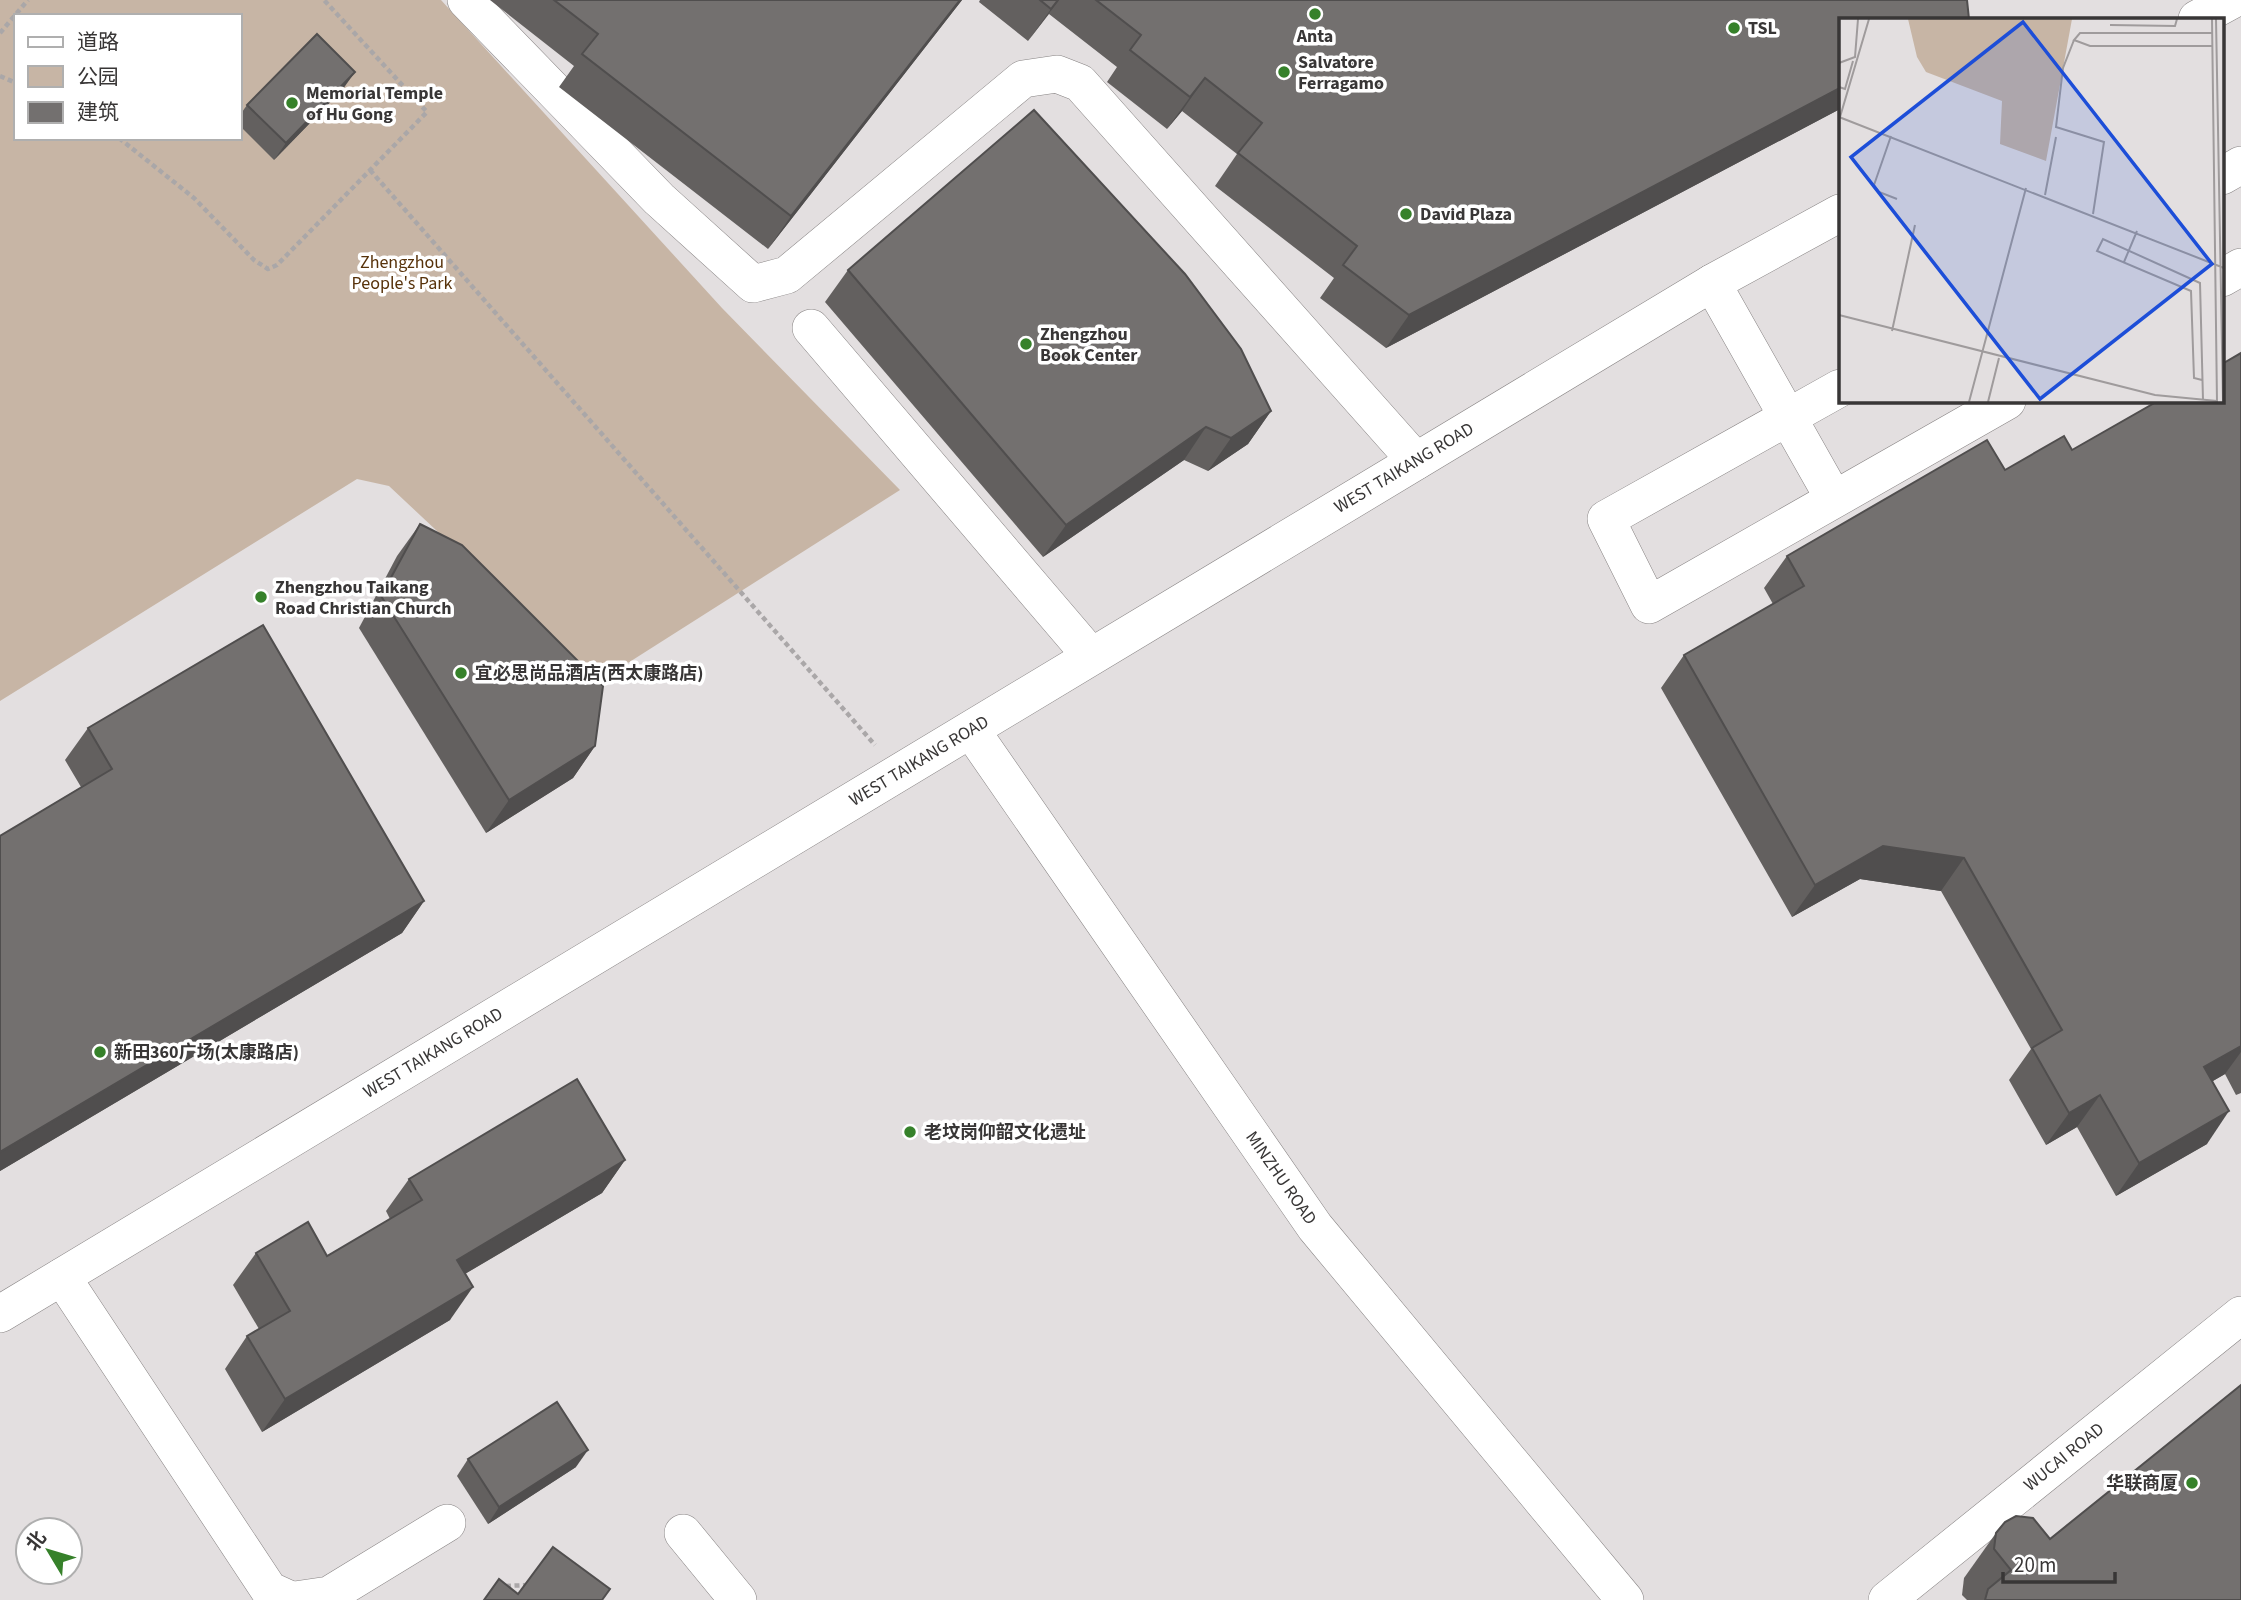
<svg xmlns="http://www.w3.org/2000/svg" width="2241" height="1600" viewBox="0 0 2241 1600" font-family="'Source Sans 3','Noto Sans SC',sans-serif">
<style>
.green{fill:#c7b5a5;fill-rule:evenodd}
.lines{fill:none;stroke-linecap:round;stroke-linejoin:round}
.minor-casing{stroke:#878383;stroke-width:38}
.path{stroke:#aaa7a8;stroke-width:4.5;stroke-dasharray:5 3.5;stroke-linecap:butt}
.minor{stroke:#fff;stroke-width:37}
.wall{fill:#63605f}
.shaded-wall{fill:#504e4e}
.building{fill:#73706f;stroke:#504e4e;stroke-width:2}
.poi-dot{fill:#36812a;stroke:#fff;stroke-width:2.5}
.labels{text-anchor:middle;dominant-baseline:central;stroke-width:7;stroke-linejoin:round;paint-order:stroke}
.poi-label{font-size:18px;font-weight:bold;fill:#383636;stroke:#fff;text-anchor:start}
.park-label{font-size:18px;fill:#57320a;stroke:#fff}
.street-label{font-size:18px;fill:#383636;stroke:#fff}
.inset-road{fill:none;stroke:#9f9b9c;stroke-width:2}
.view{fill:#1d4ed8;fill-opacity:0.15;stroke:#1d4ed8;stroke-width:3.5}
.inset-edge{fill:none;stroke:#383636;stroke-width:3.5}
</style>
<rect width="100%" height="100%" fill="#e3dfe0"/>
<path class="green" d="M 0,0 L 441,0 L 722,308 L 900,490 L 598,682 L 389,486 L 357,479 L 0,701 ZM 16,16 L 240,16 L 240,138 L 16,138 Z"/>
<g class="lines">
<g class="minor-casing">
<g id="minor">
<path d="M 466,0 L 659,199 L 753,284 L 787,275 L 1023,79 L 1057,74 L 1080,83 L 1416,461"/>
<path d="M 2197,19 L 2232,0"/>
<path d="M 2222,176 L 2241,165"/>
<path d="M 2222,278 L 2241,267"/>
<path d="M 1712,283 L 1834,499"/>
<path d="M 811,328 L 1091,656"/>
<path d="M 1840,388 L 1606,519 L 1649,605 L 2007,401"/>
<path d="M 971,730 L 1315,1227 L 1625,1600"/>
<path d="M 62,1277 L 269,1590 L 291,1600"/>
<path d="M 0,1314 L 1712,283 L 1840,213"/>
<path d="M 683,1533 L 738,1600"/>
<path d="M 295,1600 L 329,1595 L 447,1523"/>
<path d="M 1887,1600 L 2241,1315"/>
</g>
</g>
<g class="path">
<path d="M 0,33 L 28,0"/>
<path d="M 0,76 L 16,83"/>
<path d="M 119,138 L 194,198 L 254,260 L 268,269 L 277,265 L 427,112 L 324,0"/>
<path d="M 370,170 L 875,745"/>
<path d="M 506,1586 L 528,1585"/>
</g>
<use href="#minor" class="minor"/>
</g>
<g class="wall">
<path d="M 490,0 L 962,0 L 768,249 L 559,87 L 574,66 Z"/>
<path d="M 980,0 L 1967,0 L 1840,19 L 1840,109 L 1386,348 L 1320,298 L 1334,278 L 1215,186 L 1237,154 L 1182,111 L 1167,129 L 1107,82 L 1117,67 L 1049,14 L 1028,41 L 979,2 Z"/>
<path d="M 343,89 L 274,160 L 240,126 L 240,115 L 247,105 Z"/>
<path d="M 848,270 L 1271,411 L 1248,444 L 1208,471 L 1184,460 L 1043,557 L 825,302 Z"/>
<path d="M 2241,353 L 2241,1093 L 2236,1095 L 2225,1074 L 2213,1081 L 2207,1144 L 2116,1196 L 2077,1127 L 2046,1145 L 2009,1080 L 2031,1049 L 1941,891 L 1860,879 L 1792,917 L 1661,688 L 1684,655 L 1773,604 L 1764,588 L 1787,556 L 2005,470 L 2072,450 Z"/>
<path d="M 420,524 L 595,746 L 573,778 L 486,833 L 359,628 L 397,556 Z"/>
<path d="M 88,728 L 424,901 L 402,933 L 0,1171 L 0,836 L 81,787 L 65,760 Z"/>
<path d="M 625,1160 L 602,1193 L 465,1274 L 450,1320 L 262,1432 L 225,1369 L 247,1336 L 259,1329 L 233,1285 L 256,1253 L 327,1256 L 390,1219 L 386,1211 L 409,1179 Z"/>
<path d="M 468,1459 L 576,1467 L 488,1524 L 457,1476 Z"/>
<path d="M 1996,1533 L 2050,1539 L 2241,1600 L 1967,1600 L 1962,1595 L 1964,1578 Z"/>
</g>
<g class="shaded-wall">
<path d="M 960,0 L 962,0 L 768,249 L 791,216 Z"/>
<path d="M 1058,0 L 1059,0 L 1028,41 L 1051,9 Z"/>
<path d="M 355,72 L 343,89 L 274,160 L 286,143 Z"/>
<path d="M 1205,78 L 1182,111 L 1167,129 L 1190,97 Z"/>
<path d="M 1840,88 L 1840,109 L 1386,348 L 1409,315 Z"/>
<path d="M 1271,411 L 1248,444 L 1208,471 L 1231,438 Z"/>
<path d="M 1206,427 L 1184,460 L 1043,557 L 1066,525 Z"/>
<path d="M 595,746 L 573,778 L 486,833 L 509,800 Z"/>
<path d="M 1883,846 L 1964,858 L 1941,891 L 1860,879 L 1792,917 L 1815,885 Z"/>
<path d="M 424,901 L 402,933 L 0,1171 L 0,1152 Z"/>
<path d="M 2241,1046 L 2241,1052 L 2225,1074 L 2181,1099 L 2204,1067 Z"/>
<path d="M 2100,1095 L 2077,1127 L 2046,1145 L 2069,1113 Z"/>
<path d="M 2229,1111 L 2207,1144 L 2116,1196 L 2139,1163 Z"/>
<path d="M 625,1160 L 602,1193 L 434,1292 L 457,1260 Z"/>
<path d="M 473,1287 L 450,1320 L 262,1432 L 285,1399 Z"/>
<path d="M 588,1450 L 576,1467 L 488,1524 L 499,1507 Z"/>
</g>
<g class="building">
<path d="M 554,0 L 960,0 L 791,216 L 582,54 L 598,34 Z"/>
<path d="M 1040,0 L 1058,0 L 1051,9 Z"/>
<path d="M 1096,0 L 1967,0 L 1969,19 L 1840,19 L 1840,88 L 1409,315 L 1343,265 L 1357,246 L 1238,153 L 1262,123 L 1205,78 L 1190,97 L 1130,50 L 1141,35 Z"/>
<path d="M 317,34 L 355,72 L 286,143 L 247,105 Z"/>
<path d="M 1034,110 L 1185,274 L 1241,349 L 1271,411 L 1231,438 L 1206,427 L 1066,525 L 848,270 Z"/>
<path d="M 2241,353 L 2241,1046 L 2204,1067 L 2229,1111 L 2139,1163 L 2100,1095 L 2069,1113 L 2032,1048 L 2062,1030 L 1964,858 L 1883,846 L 1815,885 L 1684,655 L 1804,586 L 1787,556 L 1987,440 L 2005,470 L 2064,436 L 2072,450 L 2158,401 L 2222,401 L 2222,364 Z"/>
<path d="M 420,524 L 462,545 L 603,686 L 595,746 L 509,800 L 381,596 Z"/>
<path d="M 263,625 L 424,901 L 0,1152 L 0,836 L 112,769 L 88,728 Z"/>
<path d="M 577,1079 L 625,1160 L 457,1260 L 473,1287 L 285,1399 L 247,1336 L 290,1311 L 256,1253 L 308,1222 L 327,1256 L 422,1200 L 409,1179 Z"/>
<path d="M 2241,1385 L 2241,1600 L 1985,1600 L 1988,1589 L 2011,1570 L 1994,1549 L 1996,1533 L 2005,1522 L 2016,1516 L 2033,1518 L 2050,1539 Z"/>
<path d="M 557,1402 L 588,1450 L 499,1507 L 468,1459 Z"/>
<path d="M 553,1547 L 610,1589 L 602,1600 L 484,1600 L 499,1579 L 518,1594 Z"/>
</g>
<g class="poi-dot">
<circle cx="1315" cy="14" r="7"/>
<circle cx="1734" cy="28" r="7"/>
<circle cx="1284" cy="72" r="7"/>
<circle cx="292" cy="103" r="7"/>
<circle cx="1406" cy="214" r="7"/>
<circle cx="1026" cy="344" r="7"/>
<circle cx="261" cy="597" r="7"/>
<circle cx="461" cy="673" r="7"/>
<circle cx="100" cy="1052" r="7"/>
<circle cx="910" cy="1132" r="7"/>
<circle cx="2192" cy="1483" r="7"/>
</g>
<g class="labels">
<g class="poi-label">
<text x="1748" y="28">TSL</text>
<text x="1315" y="36" text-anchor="middle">Anta</text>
<text x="1298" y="62">Salvatore<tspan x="1298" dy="21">Ferragamo</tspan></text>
<text x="306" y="93">Memorial Temple<tspan x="306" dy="21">of Hu Gong</tspan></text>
<text x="1420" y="214">David Plaza</text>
<text x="1040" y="334">Zhengzhou<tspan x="1040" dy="21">Book Center</tspan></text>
<text x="275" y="587">Zhengzhou Taikang<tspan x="275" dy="21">Road Christian Church</tspan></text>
<text x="475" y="673">宜必思尚品酒店(西太康路店)</text>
<text x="114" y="1052">新田360广场(太康路店)</text>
<text x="924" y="1132">老坟岗仰韶文化遗址</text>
<text x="2178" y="1483" text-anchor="end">华联商厦</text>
</g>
<g class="park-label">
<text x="402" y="262">Zhengzhou<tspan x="402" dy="21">People's Park</tspan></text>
</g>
<g class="street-label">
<text transform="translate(1404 468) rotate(-31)">WEST TAIKANG ROAD</text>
<text transform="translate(919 761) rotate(-31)">WEST TAIKANG ROAD</text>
<text transform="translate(433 1053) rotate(-31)">WEST TAIKANG ROAD</text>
<text transform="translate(1281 1178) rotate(55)">MINZHU ROAD</text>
<text transform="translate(2064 1457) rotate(-39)">WUCAI ROAD</text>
</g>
</g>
<g transform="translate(1839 18)">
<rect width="385" height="385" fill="#e3dfe0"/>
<path d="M 69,1 L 233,1 L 207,143 L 161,126 L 163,83 L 87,54 L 78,39 Z" fill="#c7b5a5"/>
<path class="inset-road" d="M 373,1 L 378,384M 377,1 L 384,384M 271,7 L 336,8 L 338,1M 373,15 L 241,15 L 235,22 L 251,28 L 373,28M 235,22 L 224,50 L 217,109 L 265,124 L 254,196M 0,45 L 16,39 L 19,1M 0,69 L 6,71 L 14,43M 0,99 L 385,250M 1,99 L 30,1M 52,118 L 35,167 L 40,174 L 58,181M 206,177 L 217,119M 285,244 L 298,213M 0,297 L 316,377 L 378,383M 53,313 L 76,207M 363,362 L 355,360 L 352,273 L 258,233 L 264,221 L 361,265 L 364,382M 130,384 L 187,170M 149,384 L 160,340"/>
<path class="view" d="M 184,4 L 373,246 L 201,381 L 12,139 Z"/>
<rect width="385" height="385" class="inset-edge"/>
</g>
<rect x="14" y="14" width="228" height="126" fill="#ffffff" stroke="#afafaf" stroke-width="2"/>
<rect x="28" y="37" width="35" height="10" fill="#ffffff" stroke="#afafaf" stroke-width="2"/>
<text x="77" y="49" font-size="21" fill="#383636">道路</text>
<rect x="28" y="66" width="35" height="21" fill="#c7b5a5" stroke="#afafaf" stroke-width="2"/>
<text x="77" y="84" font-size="21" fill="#383636">公园</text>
<rect x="28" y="102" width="35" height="21" fill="#73706f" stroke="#afafaf" stroke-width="2"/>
<text x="77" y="119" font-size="21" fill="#383636">建筑</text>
<g transform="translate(49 1551) rotate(308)"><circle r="33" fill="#ffffff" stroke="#afafaf" stroke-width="2"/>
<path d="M0-5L12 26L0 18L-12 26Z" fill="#36812a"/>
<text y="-10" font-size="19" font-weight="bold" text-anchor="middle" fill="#383636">北</text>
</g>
<path d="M2003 1572v10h112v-10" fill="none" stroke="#383636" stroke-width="3.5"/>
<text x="2014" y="1572" font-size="21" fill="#383636" stroke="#ffffff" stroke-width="5" paint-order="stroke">20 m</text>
</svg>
